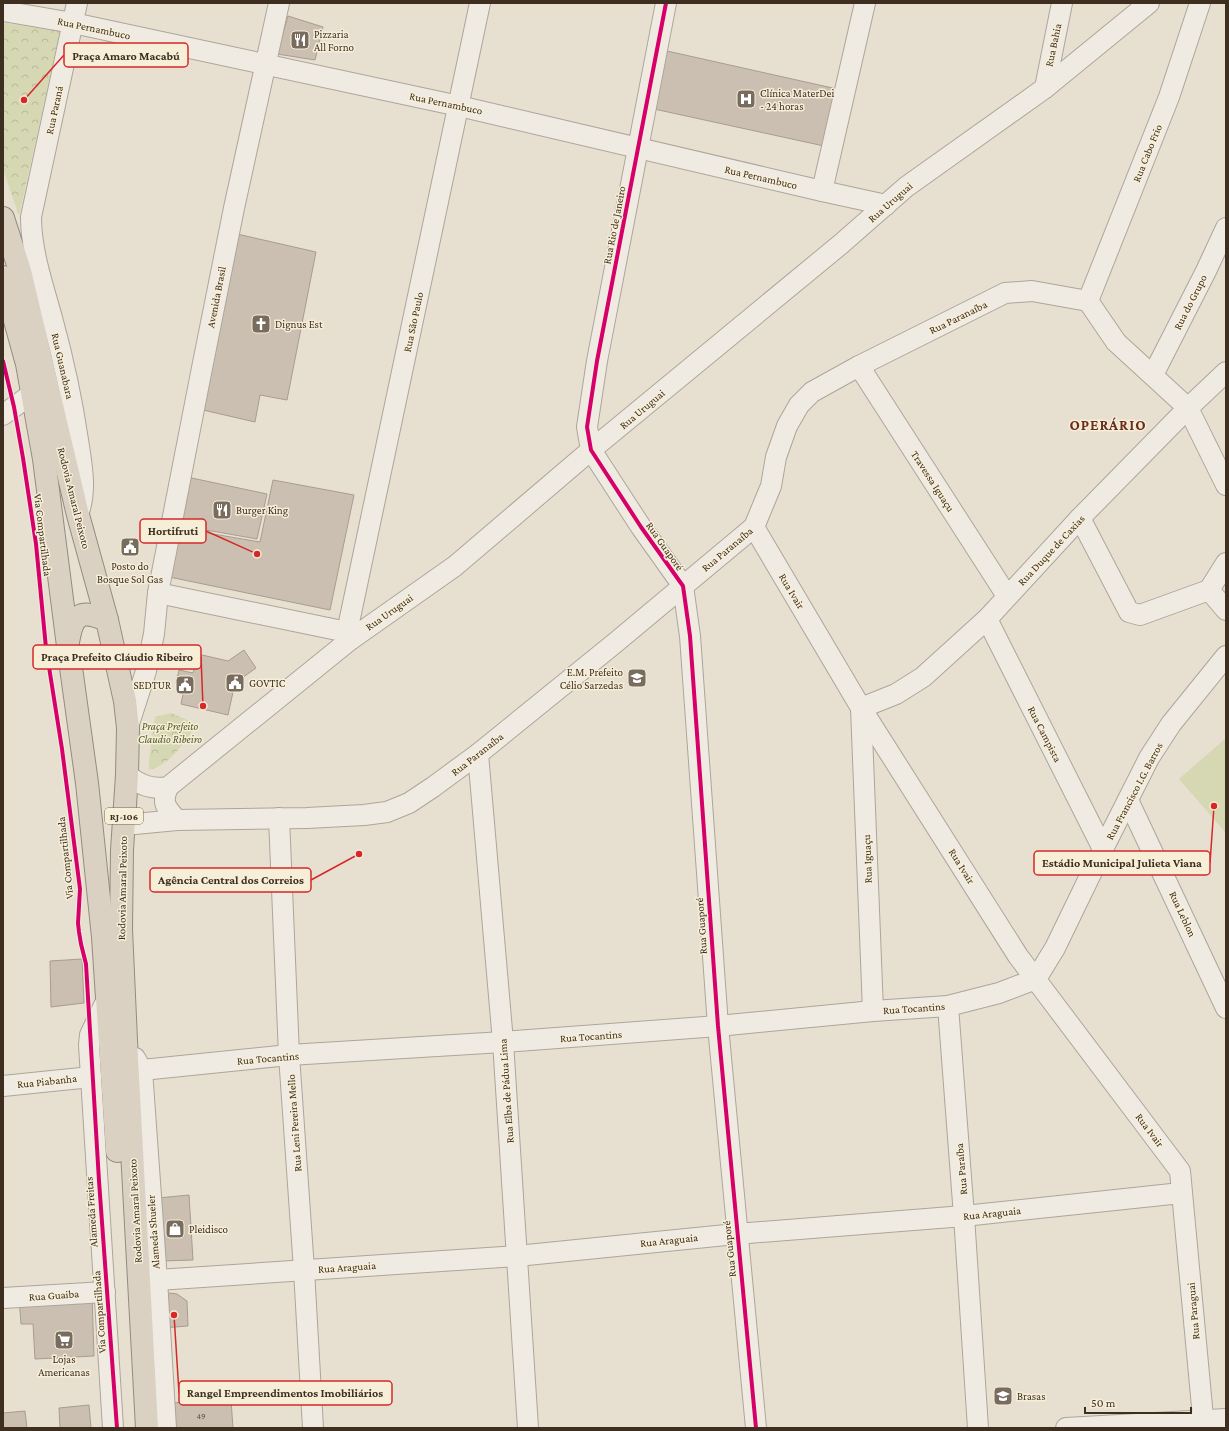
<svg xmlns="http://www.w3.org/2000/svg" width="1229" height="1431" viewBox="0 0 1229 1431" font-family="'Crimson Pro',serif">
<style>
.park{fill:url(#park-crowns)}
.pitch{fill:#d6d7b3}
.building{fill:#cbbfb2;stroke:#a89c90}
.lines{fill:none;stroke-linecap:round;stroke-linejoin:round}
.minor-casing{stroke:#ada599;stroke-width:22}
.highway-casing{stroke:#928b80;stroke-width:24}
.minor{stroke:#efebe3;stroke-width:20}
.highway{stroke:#dad1c2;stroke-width:22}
.cycleway-casing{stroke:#f7eed8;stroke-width:6}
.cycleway{stroke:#d6006c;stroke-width:4}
.labels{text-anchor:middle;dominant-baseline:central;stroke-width:3;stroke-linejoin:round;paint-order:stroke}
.number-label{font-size:9px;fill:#605244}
.shield{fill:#f7eed8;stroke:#756857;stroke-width:1}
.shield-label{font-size:10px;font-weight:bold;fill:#3d2e20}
.street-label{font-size:11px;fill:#3d2e20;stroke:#f7eed8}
.poi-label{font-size:11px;fill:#3d2e20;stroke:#f7eed8;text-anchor:start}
.park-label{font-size:11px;font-style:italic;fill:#4d5a26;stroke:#f7eed8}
.district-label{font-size:15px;font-weight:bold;letter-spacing:1px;fill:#6b2e1e;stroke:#f7eed8}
.leader{fill:none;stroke:#d62828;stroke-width:1.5}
.callout-dot{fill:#d62828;stroke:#f7eed8;stroke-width:1.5}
.callout{fill:#f7eed8;stroke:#d62828;stroke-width:1.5}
.callout-label{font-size:12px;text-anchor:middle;font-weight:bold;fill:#3d2e20}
</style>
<defs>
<pattern id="park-crowns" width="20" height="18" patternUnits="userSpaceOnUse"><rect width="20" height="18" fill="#d6d7b3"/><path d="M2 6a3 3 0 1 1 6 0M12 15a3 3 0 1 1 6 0" fill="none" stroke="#b9b99a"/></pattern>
</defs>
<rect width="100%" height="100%" fill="#e7e0d1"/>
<g class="park">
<path d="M 3,23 L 60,31 L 19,216 L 3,169 Z"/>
<path d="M 171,713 L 197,724 C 184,742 172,764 149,770 L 149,760 L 155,717 Z"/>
</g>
<path class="pitch" d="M 1226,738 L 1226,833 L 1179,779 Z"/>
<g class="building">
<path d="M 288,16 L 323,27 L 315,60 L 277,54 Z"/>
<path d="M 667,51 L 837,89 L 824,146 L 654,109 Z"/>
<path d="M 237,234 L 316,252 L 287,400 L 260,395 L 255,422 L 203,410 Z"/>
<path d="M 187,477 L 267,494 L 257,539 L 178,525 Z"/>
<path d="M 273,480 L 354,495 L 330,610 L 169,577 L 178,528 L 260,542 Z"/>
<path d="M 244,650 L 256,668 L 235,683 L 228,715 L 181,704 L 185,685 L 176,683 L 179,670 L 193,673 L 198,654 L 228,661 Z"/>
<path d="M 82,959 L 84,1003 L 51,1007 L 50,961 Z"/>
<path d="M 189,1195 L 193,1260 L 162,1261 L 158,1198 Z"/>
<path d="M 170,1293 L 177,1294 L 187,1301 L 188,1326 L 162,1328 L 164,1296 Z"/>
<path d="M 92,1294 L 94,1356 L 35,1359 L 33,1324 L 21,1324 L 19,1298 Z"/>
<path d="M 231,1400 L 233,1428 L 170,1428 L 169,1403 Z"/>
<path d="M 89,1405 L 91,1428 L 60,1428 L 59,1408 Z"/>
<path d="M 25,1411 L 27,1428 L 3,1428 L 3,1413 Z"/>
</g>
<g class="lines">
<g class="minor-casing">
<g id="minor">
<path d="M 77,3 L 31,217 C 31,251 43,285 52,318 C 63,358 72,399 78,440 C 82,466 87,490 78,515"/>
<path d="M 666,3 L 597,361 L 587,427 L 591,450 L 641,527 L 683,586 L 690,636 L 718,1026 L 756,1428"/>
<path d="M 3,11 L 73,23 L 459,106 L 822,191 L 886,205"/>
<path d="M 1045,88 L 1062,3"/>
<path d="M 822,191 L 865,3"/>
<path d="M 1088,301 L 1169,97 L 1200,3"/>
<path d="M 859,366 L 1007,596"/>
<path d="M 1153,375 L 1206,271 L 1226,228"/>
<path d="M 3,415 L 33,393"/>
<path d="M 1080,518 L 1129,612 L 1140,615 L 1209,590 L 1226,563"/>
<path d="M 754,527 L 861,708 L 1018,956 L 1180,1171 L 1204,1428"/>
<path d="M 1209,590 L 1226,610"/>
<path d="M 158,593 L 347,632"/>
<path d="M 987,619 L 1103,849"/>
<path d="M 350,640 L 347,632 L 480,3"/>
<path d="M 128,727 L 146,671 L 154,634 L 158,593 L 202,368 L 234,208 L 279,3"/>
<path d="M 478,754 L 503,1042 L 528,1428"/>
<path d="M 127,775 C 140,785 152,790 168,787 L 350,640 L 455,566 L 591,450 L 841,244 L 906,187 L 1045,88 L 1149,3"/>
<path d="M 168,787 C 161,803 166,808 177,820"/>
<path d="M 1128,800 L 1226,1008"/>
<path d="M 279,818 L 289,1055 L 304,1270 L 313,1428"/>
<path d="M 124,825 L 177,820 L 307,818 L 364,815 L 387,812 L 409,803 L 433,787 L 478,754 L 615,643 L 754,527 L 771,486 L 776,457 L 787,426 L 799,405 L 812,392 L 859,366 L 1005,293 L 1032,291 L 1088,301 L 1116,342 L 1188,408 L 1226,485"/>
<path d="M 107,999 L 90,1035 L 89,1045 L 113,1428"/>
<path d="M 948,1006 L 964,1216 L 978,1428"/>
<path d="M 873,1011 L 861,708 L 896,694 L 923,677 L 987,619 L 1080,518 L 1188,408 L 1226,372"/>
<path d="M 135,1058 L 142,1070 L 157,1280 L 166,1428"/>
<path d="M 142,1070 L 289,1055 L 503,1042 L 718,1026 L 873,1011 L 948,1006 L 999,993 L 1036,979 L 1055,948 L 1103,849 L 1149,758 L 1171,724 L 1226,656"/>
<path d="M 3,1086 L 91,1077"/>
<path d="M 157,1280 L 517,1256 L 736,1234 L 964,1216 L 1181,1193"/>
<path d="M 3,1298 L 105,1292"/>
<path d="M 1066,1428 L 1226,1419"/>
</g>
</g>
<g class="highway-casing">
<g id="highway">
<path d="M 3,218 L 20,271 L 78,515 L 107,620 L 125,701 L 128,728 L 127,775 L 122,850 L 121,929 L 126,1040 L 147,1428"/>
<path d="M 3,277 L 27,364 L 44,459 L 68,646 L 87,783 L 103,937 L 117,1151"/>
<path d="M 68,642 C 73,614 80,609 107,620"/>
</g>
</g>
<use href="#minor" class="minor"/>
<use href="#highway" class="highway"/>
<g class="cycleway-casing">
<g id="cycleway">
<path d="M 666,3 L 597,361 L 587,427 L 591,450 L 641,527 L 683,586 L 690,636 L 718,1026 L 756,1428"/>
<path d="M 3,361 L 14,407 L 23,458 L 36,544 L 46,648 L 62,749 L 80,889 L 78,923 L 79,932 L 81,944 L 86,964 L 99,1181 L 117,1428"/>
</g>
</g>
<use href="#cycleway" class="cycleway"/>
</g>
<defs>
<g id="restaurant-square" transform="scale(1)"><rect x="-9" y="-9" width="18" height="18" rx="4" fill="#786c5e" stroke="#f7eed8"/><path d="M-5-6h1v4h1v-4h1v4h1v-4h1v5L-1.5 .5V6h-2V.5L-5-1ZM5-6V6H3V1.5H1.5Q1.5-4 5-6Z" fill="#fff"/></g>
<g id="hospital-square" transform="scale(1)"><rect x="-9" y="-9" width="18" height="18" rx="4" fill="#786c5e" stroke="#f7eed8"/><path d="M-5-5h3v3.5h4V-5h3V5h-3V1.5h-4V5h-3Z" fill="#fff"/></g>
<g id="church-square" transform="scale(1)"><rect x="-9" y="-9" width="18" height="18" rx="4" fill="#786c5e" stroke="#f7eed8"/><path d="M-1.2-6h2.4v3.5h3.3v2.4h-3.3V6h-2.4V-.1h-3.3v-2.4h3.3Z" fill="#fff"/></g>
<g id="civic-square" transform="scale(1)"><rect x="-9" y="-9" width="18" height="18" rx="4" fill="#786c5e" stroke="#f7eed8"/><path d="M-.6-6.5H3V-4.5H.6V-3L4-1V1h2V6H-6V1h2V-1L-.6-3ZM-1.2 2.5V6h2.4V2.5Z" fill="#fff"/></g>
<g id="school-square" transform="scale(1)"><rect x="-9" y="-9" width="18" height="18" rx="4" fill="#786c5e" stroke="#f7eed8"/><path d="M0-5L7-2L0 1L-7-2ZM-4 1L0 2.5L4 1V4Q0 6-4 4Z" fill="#fff"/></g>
<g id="shop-square" transform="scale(1)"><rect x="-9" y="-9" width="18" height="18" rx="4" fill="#786c5e" stroke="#f7eed8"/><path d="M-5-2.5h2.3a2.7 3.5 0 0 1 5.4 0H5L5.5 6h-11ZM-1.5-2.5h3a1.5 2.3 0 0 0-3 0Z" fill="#fff"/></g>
<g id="supermarket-square" transform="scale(1)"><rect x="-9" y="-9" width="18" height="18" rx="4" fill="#786c5e" stroke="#f7eed8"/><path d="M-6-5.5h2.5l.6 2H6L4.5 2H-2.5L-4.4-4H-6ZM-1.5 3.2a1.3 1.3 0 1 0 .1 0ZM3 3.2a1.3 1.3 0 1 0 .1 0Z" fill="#fff"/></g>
</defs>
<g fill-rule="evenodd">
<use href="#restaurant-square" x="300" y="40"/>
<use href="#hospital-square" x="746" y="99"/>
<use href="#church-square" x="261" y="324"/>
<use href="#restaurant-square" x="222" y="510"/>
<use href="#civic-square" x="130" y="547"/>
<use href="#school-square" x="637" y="678"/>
<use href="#civic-square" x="235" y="683"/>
<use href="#civic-square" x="185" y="685"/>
<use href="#shop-square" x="175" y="1229"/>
<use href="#supermarket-square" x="64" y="1340"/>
<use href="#school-square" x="1003" y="1396"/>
</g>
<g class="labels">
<g class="number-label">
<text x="201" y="1416">49</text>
</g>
<rect class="shield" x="105" y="808" width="38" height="16" rx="3"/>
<g class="shield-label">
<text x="124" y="816">RJ-106</text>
</g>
<g class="street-label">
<text transform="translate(94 28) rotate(12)">Rua Pernambuco</text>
<text transform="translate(1053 45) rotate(-78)">Rua Bahia</text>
<text transform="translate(446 103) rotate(12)">Rua Pernambuco</text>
<text transform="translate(54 110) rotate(-78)">Rua Paraná</text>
<text transform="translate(1147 153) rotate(-68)">Rua Cabo Frio</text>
<text transform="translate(761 177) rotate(13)">Rua Pernambuco</text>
<text transform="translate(890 202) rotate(-41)">Rua Uruguai</text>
<text transform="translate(614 225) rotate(-79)">Rua Rio de Janeiro</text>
<text transform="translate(216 297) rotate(-79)">Avenida Brasil</text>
<text transform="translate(1190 302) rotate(-63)">Rua do Grupo</text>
<text transform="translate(958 317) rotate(-26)">Rua Paranaíba</text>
<text transform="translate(413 322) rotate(-78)">Rua São Paulo</text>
<text transform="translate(63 366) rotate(77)">Rua Guanabara</text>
<text transform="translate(642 409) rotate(-40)">Rua Uruguai</text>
<text transform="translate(933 481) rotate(57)">Travessa Iguaçu</text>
<text transform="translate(74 498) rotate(76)">Rodovia Amaral Peixoto</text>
<text transform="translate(43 535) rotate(83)">Via Compartilhada</text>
<text transform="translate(665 546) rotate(55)">Rua Guaporé</text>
<text transform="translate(727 549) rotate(-40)">Rua Paranaíba</text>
<text transform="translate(1051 550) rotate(-47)">Rua Duque de Caxias</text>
<text transform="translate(792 591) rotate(59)">Rua Ivair</text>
<text transform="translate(389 612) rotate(-35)">Rua Uruguai</text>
<text transform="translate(1045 734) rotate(63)">Rua Campista</text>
<text transform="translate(477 754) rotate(-38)">Rua Paranaíba</text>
<text transform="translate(1134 791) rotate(-62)">Rua Francisco I.G. Barros</text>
<text transform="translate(65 858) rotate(-96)">Via Compartilhada</text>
<text transform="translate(867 859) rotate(-92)">Rua Iguaçu</text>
<text transform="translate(962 866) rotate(58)">Rua Ivair</text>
<text transform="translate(122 888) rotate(-89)">Rodovia Amaral Peixoto</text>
<text transform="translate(1183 914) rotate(65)">Rua Leblon</text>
<text transform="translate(701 926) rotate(-94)">Rua Guaporé</text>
<text transform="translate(914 1008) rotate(-4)">Rua Tocantins</text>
<text transform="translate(591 1036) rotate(-4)">Rua Tocantins</text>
<text transform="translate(268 1058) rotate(-5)">Rua Tocantins</text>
<text transform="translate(47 1081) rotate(-6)">Rua Piabanha</text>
<text transform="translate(506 1091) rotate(-94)">Rua Elba de Pádua Lima</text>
<text transform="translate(294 1123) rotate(-94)">Rua Leni Pereira Mello</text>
<text transform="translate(1150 1130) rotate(53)">Rua Ivair</text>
<text transform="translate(961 1169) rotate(-95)">Rua Paraíba</text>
<text transform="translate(135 1211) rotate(-93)">Rodovia Amaral Peixoto</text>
<text transform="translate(91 1212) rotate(-94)">Alameda Freitas</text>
<text transform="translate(992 1213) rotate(-6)">Rua Araguaia</text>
<text transform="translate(153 1232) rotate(-94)">Alameda Shueler</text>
<text transform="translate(669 1240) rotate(-6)">Rua Araguaia</text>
<text transform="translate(729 1249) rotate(-96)">Rua Guaporé</text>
<text transform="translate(347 1267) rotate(-4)">Rua Araguaia</text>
<text transform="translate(54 1295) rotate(-4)">Rua Guaiba</text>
<text transform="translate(1193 1311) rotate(-95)">Rua Paraguai</text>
<text transform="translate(99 1312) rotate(-94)">Via Compartilhada</text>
</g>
<g class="poi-label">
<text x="314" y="34">Pizzaria<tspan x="314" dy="13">All Forno</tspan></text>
<text x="760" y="93">Clínica MaterDei<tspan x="760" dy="13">- 24 horas</tspan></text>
<text x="275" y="324">Dignus Est</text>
<text x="236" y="510">Burger King</text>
<text x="130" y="566" text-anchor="middle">Posto do<tspan x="130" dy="13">Bosque Sol Gas</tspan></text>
<text x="623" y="672" text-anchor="end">E.M. Prefeito<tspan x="623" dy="13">Célio Sarzedas</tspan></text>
<text x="249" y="683">GOVTIC</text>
<text x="171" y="685" text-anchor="end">SEDTUR</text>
<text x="189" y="1229">Pleidisco</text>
<text x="64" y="1359" text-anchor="middle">Lojas<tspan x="64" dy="13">Americanas</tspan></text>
<text x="1017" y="1396">Brasas</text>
</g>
<g class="park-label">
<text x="170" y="726">Praça Prefeito<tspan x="170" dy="13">Claudio Ribeiro</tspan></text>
</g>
<g class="district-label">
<text x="1108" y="425">OPERÁRIO</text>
</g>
</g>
<path class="leader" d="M24 100L64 55M257 554L206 531M203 706L201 657M1214 806L1210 863M359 854L311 880M174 1315L179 1393"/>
<g class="callout-dot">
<circle cx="24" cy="100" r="4"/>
<circle cx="257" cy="554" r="4"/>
<circle cx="203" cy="706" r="4"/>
<circle cx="1214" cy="806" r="4"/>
<circle cx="359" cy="854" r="4"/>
<circle cx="174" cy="1315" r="4"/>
</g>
<g class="callout">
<rect x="64" y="43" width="124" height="24" rx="4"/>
<rect x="140" y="519" width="66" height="24" rx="4"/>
<rect x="33" y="645" width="168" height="24" rx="4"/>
<rect x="1034" y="851" width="176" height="24" rx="4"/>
<rect x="150" y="868" width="161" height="24" rx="4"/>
<rect x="179" y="1381" width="213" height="24" rx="4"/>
</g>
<g class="callout-label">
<text x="126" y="60">Praça Amaro Macabú</text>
<text x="173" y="535">Hortifruti</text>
<text x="117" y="661">Praça Prefeito Cláudio Ribeiro</text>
<text x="1122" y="867">Estádio Municipal Julieta Viana</text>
<text x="231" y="884">Agência Central dos Correios</text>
<text x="285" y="1397">Rangel Empreendimentos Imobiliários</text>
</g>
<rect width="1229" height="1431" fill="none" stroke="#3d2e20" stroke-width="8"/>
<path d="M1085 1407v6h106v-6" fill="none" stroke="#3d2e20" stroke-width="2"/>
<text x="1091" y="1407" font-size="12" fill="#3d2e20" stroke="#f7eed8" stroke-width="3" paint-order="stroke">50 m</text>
</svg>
